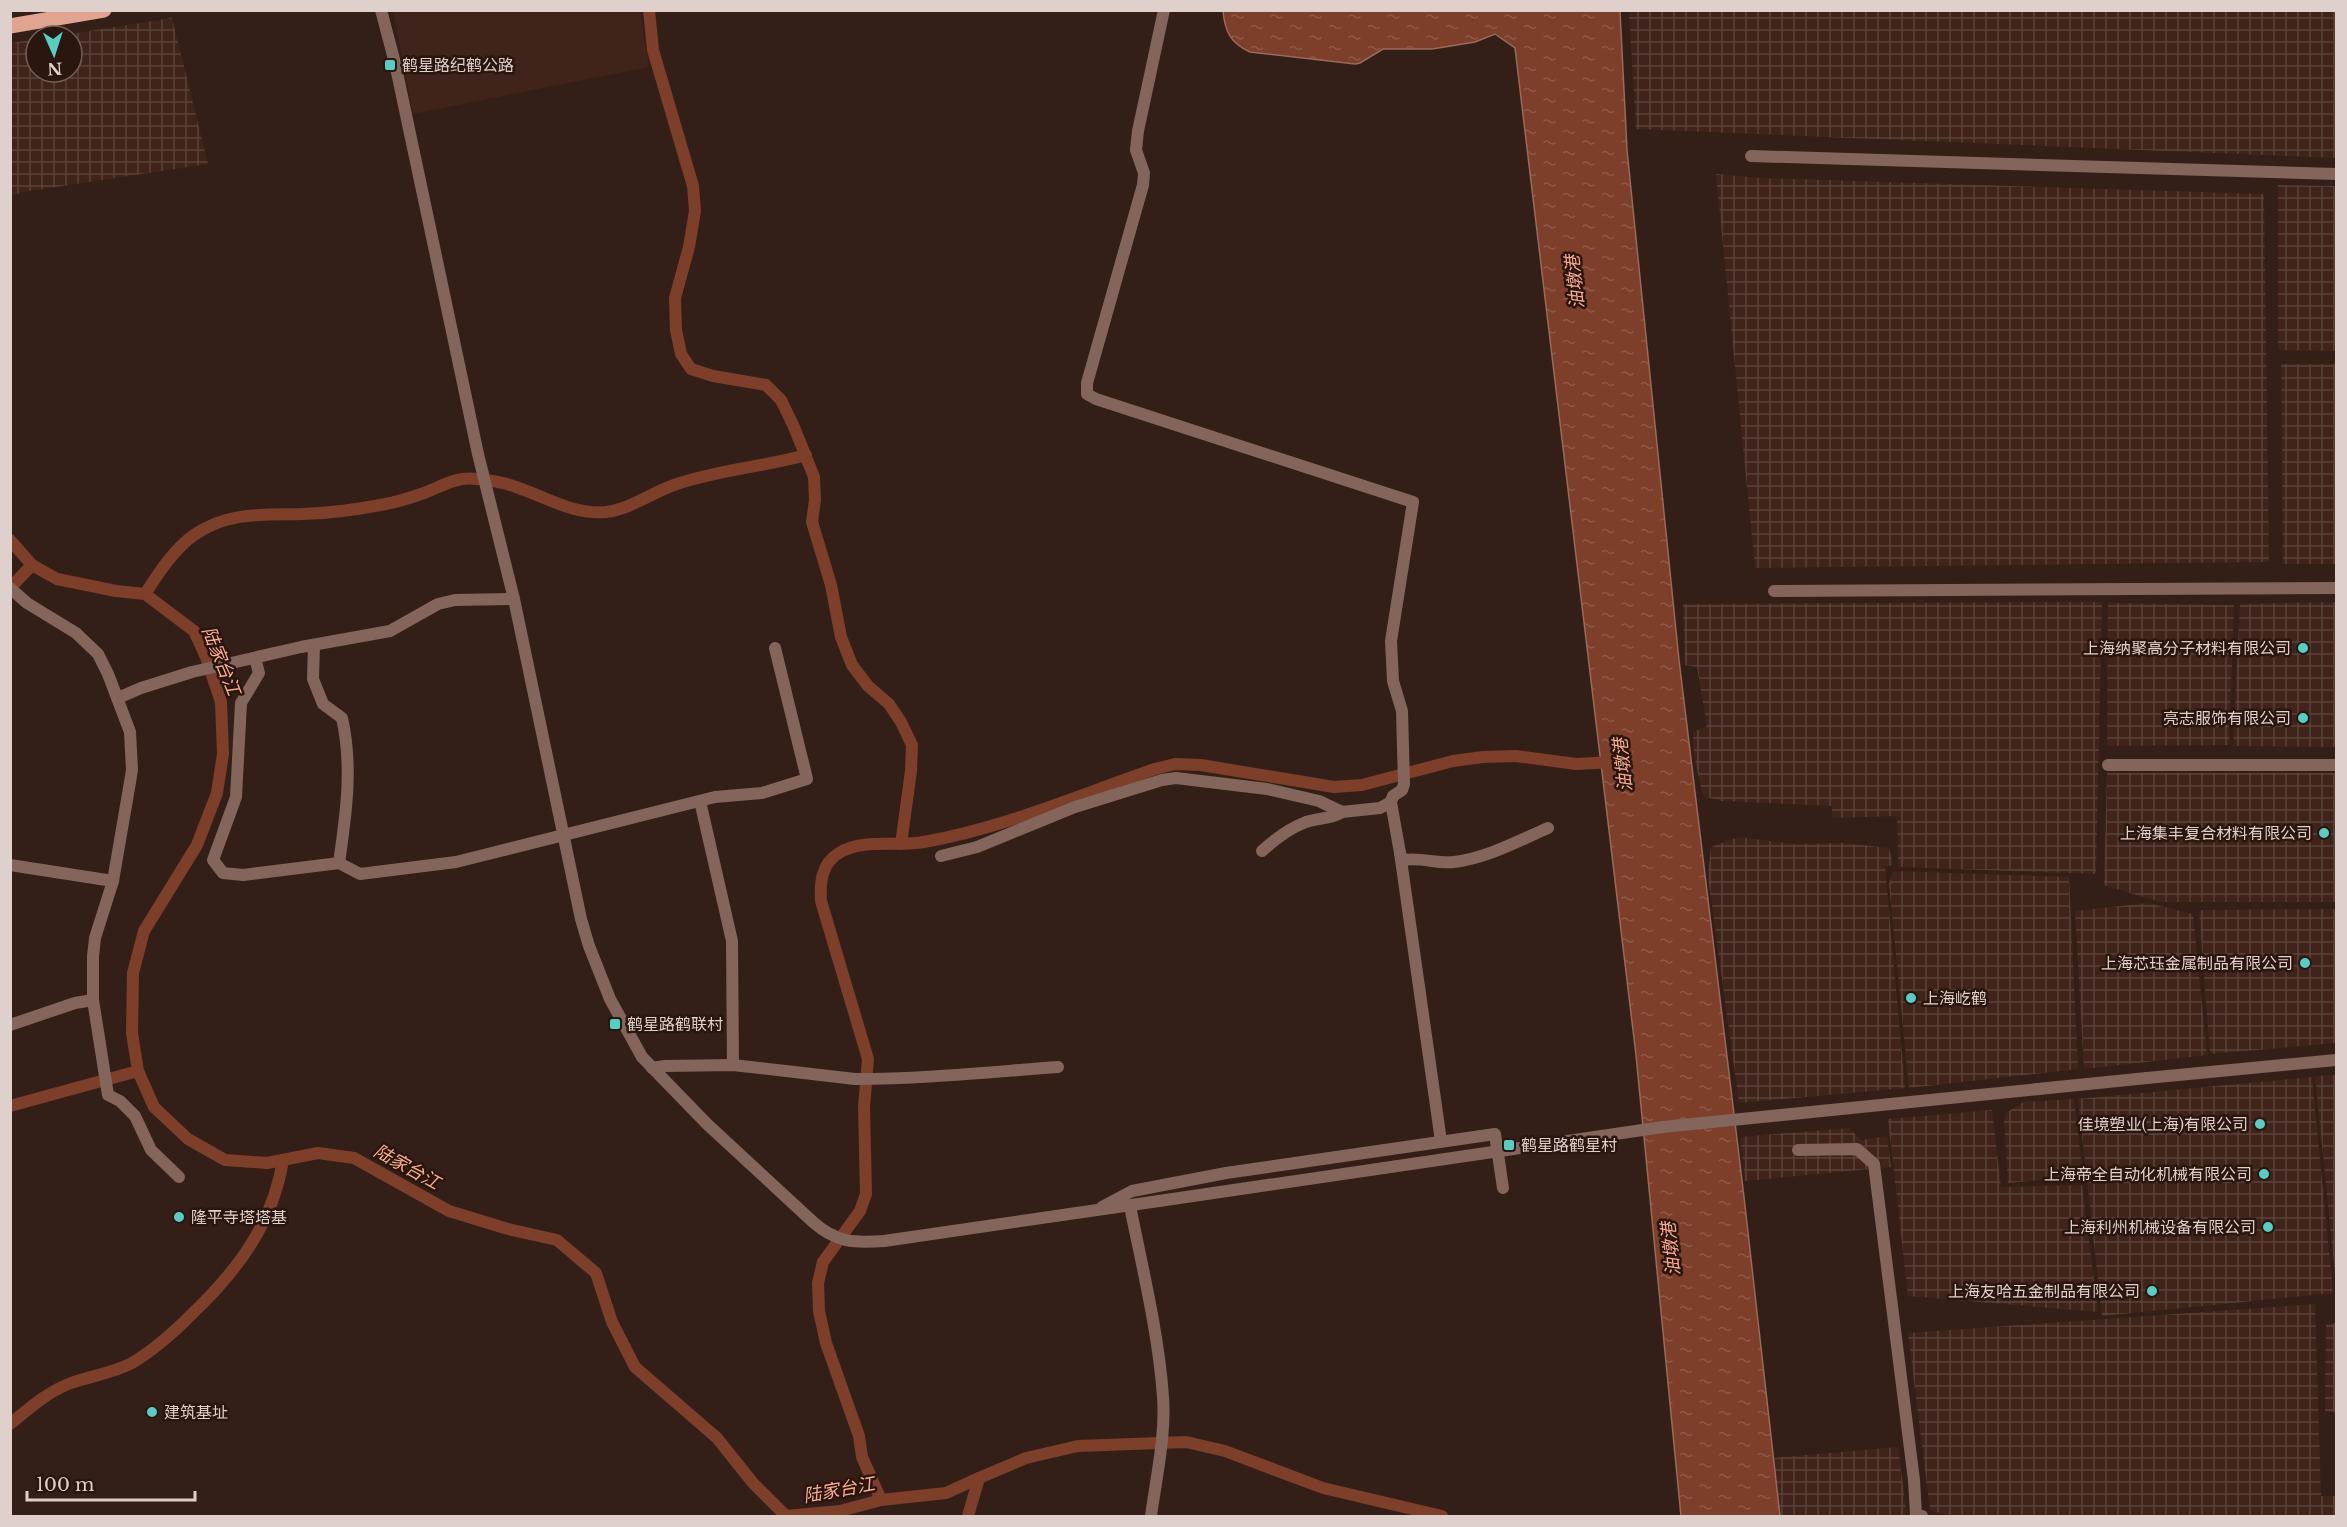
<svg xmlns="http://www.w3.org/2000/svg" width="2347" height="1527" viewBox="0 0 2347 1527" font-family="'Libre Baskerville','Noto Sans SC',serif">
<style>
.built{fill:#40231a}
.industrial{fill:url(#industrial-grid)}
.water{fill:url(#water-ripples);stroke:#9a6a5a;stroke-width:1.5}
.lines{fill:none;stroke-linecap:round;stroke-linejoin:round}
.canal{stroke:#7d3e2a;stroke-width:12}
.street{stroke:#83655b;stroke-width:12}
.primary{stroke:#e1a490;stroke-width:15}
.street-bridge{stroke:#83655b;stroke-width:12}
.poi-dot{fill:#55cec4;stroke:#2a150f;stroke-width:2}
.labels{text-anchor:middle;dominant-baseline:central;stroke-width:5;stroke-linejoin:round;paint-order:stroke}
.poi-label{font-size:16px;fill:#dfd0cb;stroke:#2a150f;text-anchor:end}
.water-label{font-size:18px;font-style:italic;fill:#faad94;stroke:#2a150f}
</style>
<defs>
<pattern id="industrial-grid" width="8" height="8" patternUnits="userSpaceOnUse" patternTransform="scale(1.5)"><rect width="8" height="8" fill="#40231a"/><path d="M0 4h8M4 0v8" fill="none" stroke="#5b423a"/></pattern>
<pattern id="water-ripples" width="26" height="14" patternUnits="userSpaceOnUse" patternTransform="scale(1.5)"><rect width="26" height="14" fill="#7d3e2a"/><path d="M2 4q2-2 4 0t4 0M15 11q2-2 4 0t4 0" fill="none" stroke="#8f5948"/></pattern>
</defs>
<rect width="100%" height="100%" fill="#341f18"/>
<path class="built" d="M 393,11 L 640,11 L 649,67 L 413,114 Z"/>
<g class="industrial">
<path d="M 1629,11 L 2336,11 L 2336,158 L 1636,129 Z"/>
<path d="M 172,18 L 208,164 L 23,192 L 11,196 L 11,43 L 36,39 L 36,72 L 72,72 L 72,36 L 57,36 Z"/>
<path d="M 1716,174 L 1760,178 L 2264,194 L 2269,562 L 1755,568 Z"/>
<path d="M 2278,185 L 2336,186 L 2336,351 L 2278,350 Z"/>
<path d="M 2281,364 L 2336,364 L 2336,564 L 2283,564 Z"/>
<path d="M 2102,602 L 2096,874 L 1898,867 L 1897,816 L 1832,818 L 1832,806 L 1721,801 L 1703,796 L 1694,755 L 1693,732 L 1707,726 L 1697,667 L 1685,665 L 1683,604 Z"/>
<path d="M 2336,602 L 2336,747 L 2233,746 L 2240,604 Z"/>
<path d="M 2108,603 L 2234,605 L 2229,745 L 2107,746 Z"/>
<path d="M 2107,773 L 2336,773 L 2336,902 L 2160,902 L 2104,885 Z"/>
<path d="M 1739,837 L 1795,844 L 1843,843 L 1889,848 L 1893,865 L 1885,867 L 1905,1088 L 1739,1103 L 1708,876 L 1711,847 Z"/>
<path d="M 1893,871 L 2069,877 L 2078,1069 L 1909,1088 L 1889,884 Z"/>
<path d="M 2148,903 L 2193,914 L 2207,1055 L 2084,1069 L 2075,911 Z"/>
<path d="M 2336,909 L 2336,1043 L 2210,1054 L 2199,910 Z"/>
<path d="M 2336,1075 L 2336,1274 L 2335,1274 L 2315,1076 Z"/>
<path d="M 2312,1077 L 2333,1293 L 2102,1316 L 2078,1099 Z"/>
<path d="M 2074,1099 L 2083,1176 L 2008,1183 L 2004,1121 L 2006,1113 L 2023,1102 Z"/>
<path d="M 1992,1110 L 2001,1187 L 2082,1185 L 2098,1312 L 1908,1296 L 1888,1119 Z"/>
<path d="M 1849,1128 L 1861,1140 L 1887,1136 L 1891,1167 L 1745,1181 L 1740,1137 Z"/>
<path d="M 2315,1304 L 2321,1496 L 2336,1496 L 2336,1516 L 1949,1516 L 1930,1510 L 1908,1333 Z"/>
<path d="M 2336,1323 L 2336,1412 L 2325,1412 L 2326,1324 Z"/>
<path d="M 1898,1447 L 1907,1516 L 1780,1516 L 1773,1458 Z"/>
</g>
<path class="water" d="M 1223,11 L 1620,11 L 1627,150 L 1679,660 L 1744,1197 L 1780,1516 L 1681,1516 L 1636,1055 L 1515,48 L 1495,34 L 1475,42 L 1432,49 L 1383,49 L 1360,63 L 1355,64 L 1250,52 C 1230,43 1225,31 1223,11 Z"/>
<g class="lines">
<g class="canal">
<path d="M 649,10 L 653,50 L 693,186 L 695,211 L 689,247 L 675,298 L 676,330 L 681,354 L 691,369 L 713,376 L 766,385 L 781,400 L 794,427 L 814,477 L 815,500 L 812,522 L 831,585 L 841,637 L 852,665 L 868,686 L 889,704 L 901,722 L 912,745 L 911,771 L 901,844"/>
<path d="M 10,540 L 32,565 L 57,579 L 116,591 L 145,594 L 194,631 L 206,657 L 221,702 L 223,754 L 217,793 L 197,845 L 144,931 L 133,973 L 132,1033 L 138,1071 L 154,1107 L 188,1139 L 225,1160 L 267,1163 L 318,1153 L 354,1158 L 449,1211 L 508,1229 L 557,1240 L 596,1273 L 612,1322 L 635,1367 L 717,1438 L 753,1483 L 786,1516 L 840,1511 L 881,1500 L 946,1493 L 979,1478"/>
<path d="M 10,588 L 32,565"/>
<path d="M 145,594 C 158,574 174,549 194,535 C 228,511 265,515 303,514 C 329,513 355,510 380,505 C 394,503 410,498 424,493 C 440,487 457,476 476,479 C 488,480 504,482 516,487 C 546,497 573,515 606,512 C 631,509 651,493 674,485 C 717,470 763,467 806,455"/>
<path d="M 10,1106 L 138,1071"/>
<path d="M 10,1424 C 30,1408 47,1392 71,1383 C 91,1376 113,1373 132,1363 C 154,1350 174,1332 192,1314 C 238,1270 273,1223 283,1160"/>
<path d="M 881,1500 L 862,1457 L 859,1436 L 826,1343 L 819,1311 L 818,1283 L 823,1262 L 860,1211 L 866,1194 L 864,1107 L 868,1059 L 821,901 C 820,883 821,864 839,853 C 864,838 896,847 924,842 C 1004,828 1079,795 1155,769 L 1175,764 L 1201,765 L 1334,787 L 1362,785 L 1453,761 L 1483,757 L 1516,756 L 1576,764 L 1615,762"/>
<path d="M 968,1516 L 979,1478 L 1026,1458 L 1078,1446 L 1186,1442 L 1225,1451 L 1323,1488 L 1442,1516"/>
</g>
<g class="street">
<path d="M 381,10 L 395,63 L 478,454 L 514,599 L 581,919 L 589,946 L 610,999 L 642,1057 L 707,1124 L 813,1222 C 837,1243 854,1243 884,1241 L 1159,1201"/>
<path d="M 1164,10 L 1138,131 L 1136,150 L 1144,173 L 1143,185 L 1087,383 L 1087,394 L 1096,399 L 1413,502 L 1391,641 L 1393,681 L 1402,711 L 1404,784 L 1402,790 L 1393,796 L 1391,802 L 1400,853 L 1441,1141"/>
<path d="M 1751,156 L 2336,174"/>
<path d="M 10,588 L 27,603 L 76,633 L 98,654 L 108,674 L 130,732 L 132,770 L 128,794 L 113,881 L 95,938 L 93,956 L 93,1000 L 108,1095 L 120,1101 L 135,1116 L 151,1150 L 179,1177"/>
<path d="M 1774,591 L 2336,588"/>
<path d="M 314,645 L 313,679 L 323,704 L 342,718 C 353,766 346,815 339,863"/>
<path d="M 255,658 L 259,673 L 241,703 L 236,797 L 213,860 L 223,873 L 243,875 L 339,863 L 360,874 L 456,862 L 715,797 L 762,793 L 807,779 L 775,648"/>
<path d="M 118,698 L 141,688 L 192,672 L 301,647 L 390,631 L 438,604 L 455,600 L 514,599"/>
<path d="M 2108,765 L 2336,765"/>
<path d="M 700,801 L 732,941 L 733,1065"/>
<path d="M 1262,851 C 1274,840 1290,828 1306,822 C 1318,818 1332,819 1342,812"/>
<path d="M 1400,853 L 1403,860 C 1421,857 1437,864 1454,862 C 1487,858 1518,841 1548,828"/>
<path d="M 941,856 L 977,847 L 1075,807 L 1162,780 L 1176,778 L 1267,789 L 1319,801 L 1342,812 L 1380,808 L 1391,802"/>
<path d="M 10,865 L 113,881"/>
<path d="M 10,1025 L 75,1003 L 93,1000"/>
<path d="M 652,1068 L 665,1066 L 733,1065 L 855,1079 C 923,1079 990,1072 1058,1067"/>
<path d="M 2147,1078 L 2336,1060"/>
<path d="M 1798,1150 L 1857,1149 L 1874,1164 L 1914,1480 L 1916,1515 L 1922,1516"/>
<path d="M 1130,1206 C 1142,1266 1159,1336 1163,1397 C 1166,1435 1156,1479 1151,1516"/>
<path d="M 1102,1207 L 1132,1191 L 1226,1173 L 1495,1134 L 1503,1188"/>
</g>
<path class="primary" d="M 10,26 L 104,10"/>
<path class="street-bridge" d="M 1159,1201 L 1663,1127 L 2147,1078"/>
</g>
<g class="poi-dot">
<rect x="384" y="59" width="12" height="12" rx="3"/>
<circle cx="2303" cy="648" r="6"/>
<circle cx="2303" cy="718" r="6"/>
<circle cx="2324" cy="833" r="6"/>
<circle cx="2305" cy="963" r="6"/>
<circle cx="1911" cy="998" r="6"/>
<rect x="609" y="1018" width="12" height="12" rx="3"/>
<circle cx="2260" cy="1124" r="6"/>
<rect x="1503" y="1139" width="12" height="12" rx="3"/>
<circle cx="2264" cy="1174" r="6"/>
<circle cx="179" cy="1217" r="6"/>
<circle cx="2268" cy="1227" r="6"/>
<circle cx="2152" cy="1291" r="6"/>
<circle cx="152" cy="1412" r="6"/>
</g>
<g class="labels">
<g class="poi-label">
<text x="402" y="65" text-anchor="start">鹤星路纪鹤公路</text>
<text x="2291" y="648">上海纳聚高分子材料有限公司</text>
<text x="2291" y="718">亮志服饰有限公司</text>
<text x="2312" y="833">上海集丰复合材料有限公司</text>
<text x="2293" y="963">上海芯珏金属制品有限公司</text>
<text x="1923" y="998" text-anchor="start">上海屹鹤</text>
<text x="627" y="1024" text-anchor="start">鹤星路鹤联村</text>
<text x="2248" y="1124">佳境塑业(上海)有限公司</text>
<text x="1521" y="1145" text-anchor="start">鹤星路鹤星村</text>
<text x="2252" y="1174">上海帝全自动化机械有限公司</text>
<text x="191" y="1217" text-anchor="start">隆平寺塔塔基</text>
<text x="2256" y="1227">上海利州机械设备有限公司</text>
<text x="2140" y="1291">上海友哈五金制品有限公司</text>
<text x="164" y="1412" text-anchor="start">建筑基址</text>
</g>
<g class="water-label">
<text transform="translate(1575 282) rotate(-96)">油墩港</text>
<text transform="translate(221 661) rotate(68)">陆家台江</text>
<text transform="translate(1623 765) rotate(-96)">油墩港</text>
<text transform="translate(407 1167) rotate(29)">陆家台江</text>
<text transform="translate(1671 1249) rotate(-96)">油墩港</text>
<text transform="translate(839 1490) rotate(-10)">陆家台江</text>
</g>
</g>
<rect width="2347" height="1527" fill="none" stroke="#dfd0cb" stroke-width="24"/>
<g transform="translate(54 54) rotate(177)"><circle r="28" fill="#2a150f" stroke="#72605a" stroke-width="1.5"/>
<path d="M0-4.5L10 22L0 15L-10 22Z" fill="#55cec4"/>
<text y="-9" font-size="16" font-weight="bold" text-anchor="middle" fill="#dfd0cb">N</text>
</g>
<path d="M27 1491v9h168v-9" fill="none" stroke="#dfd0cb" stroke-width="3"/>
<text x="36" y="1491" font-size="18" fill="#dfd0cb" stroke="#2a150f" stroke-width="4.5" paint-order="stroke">100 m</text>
</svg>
